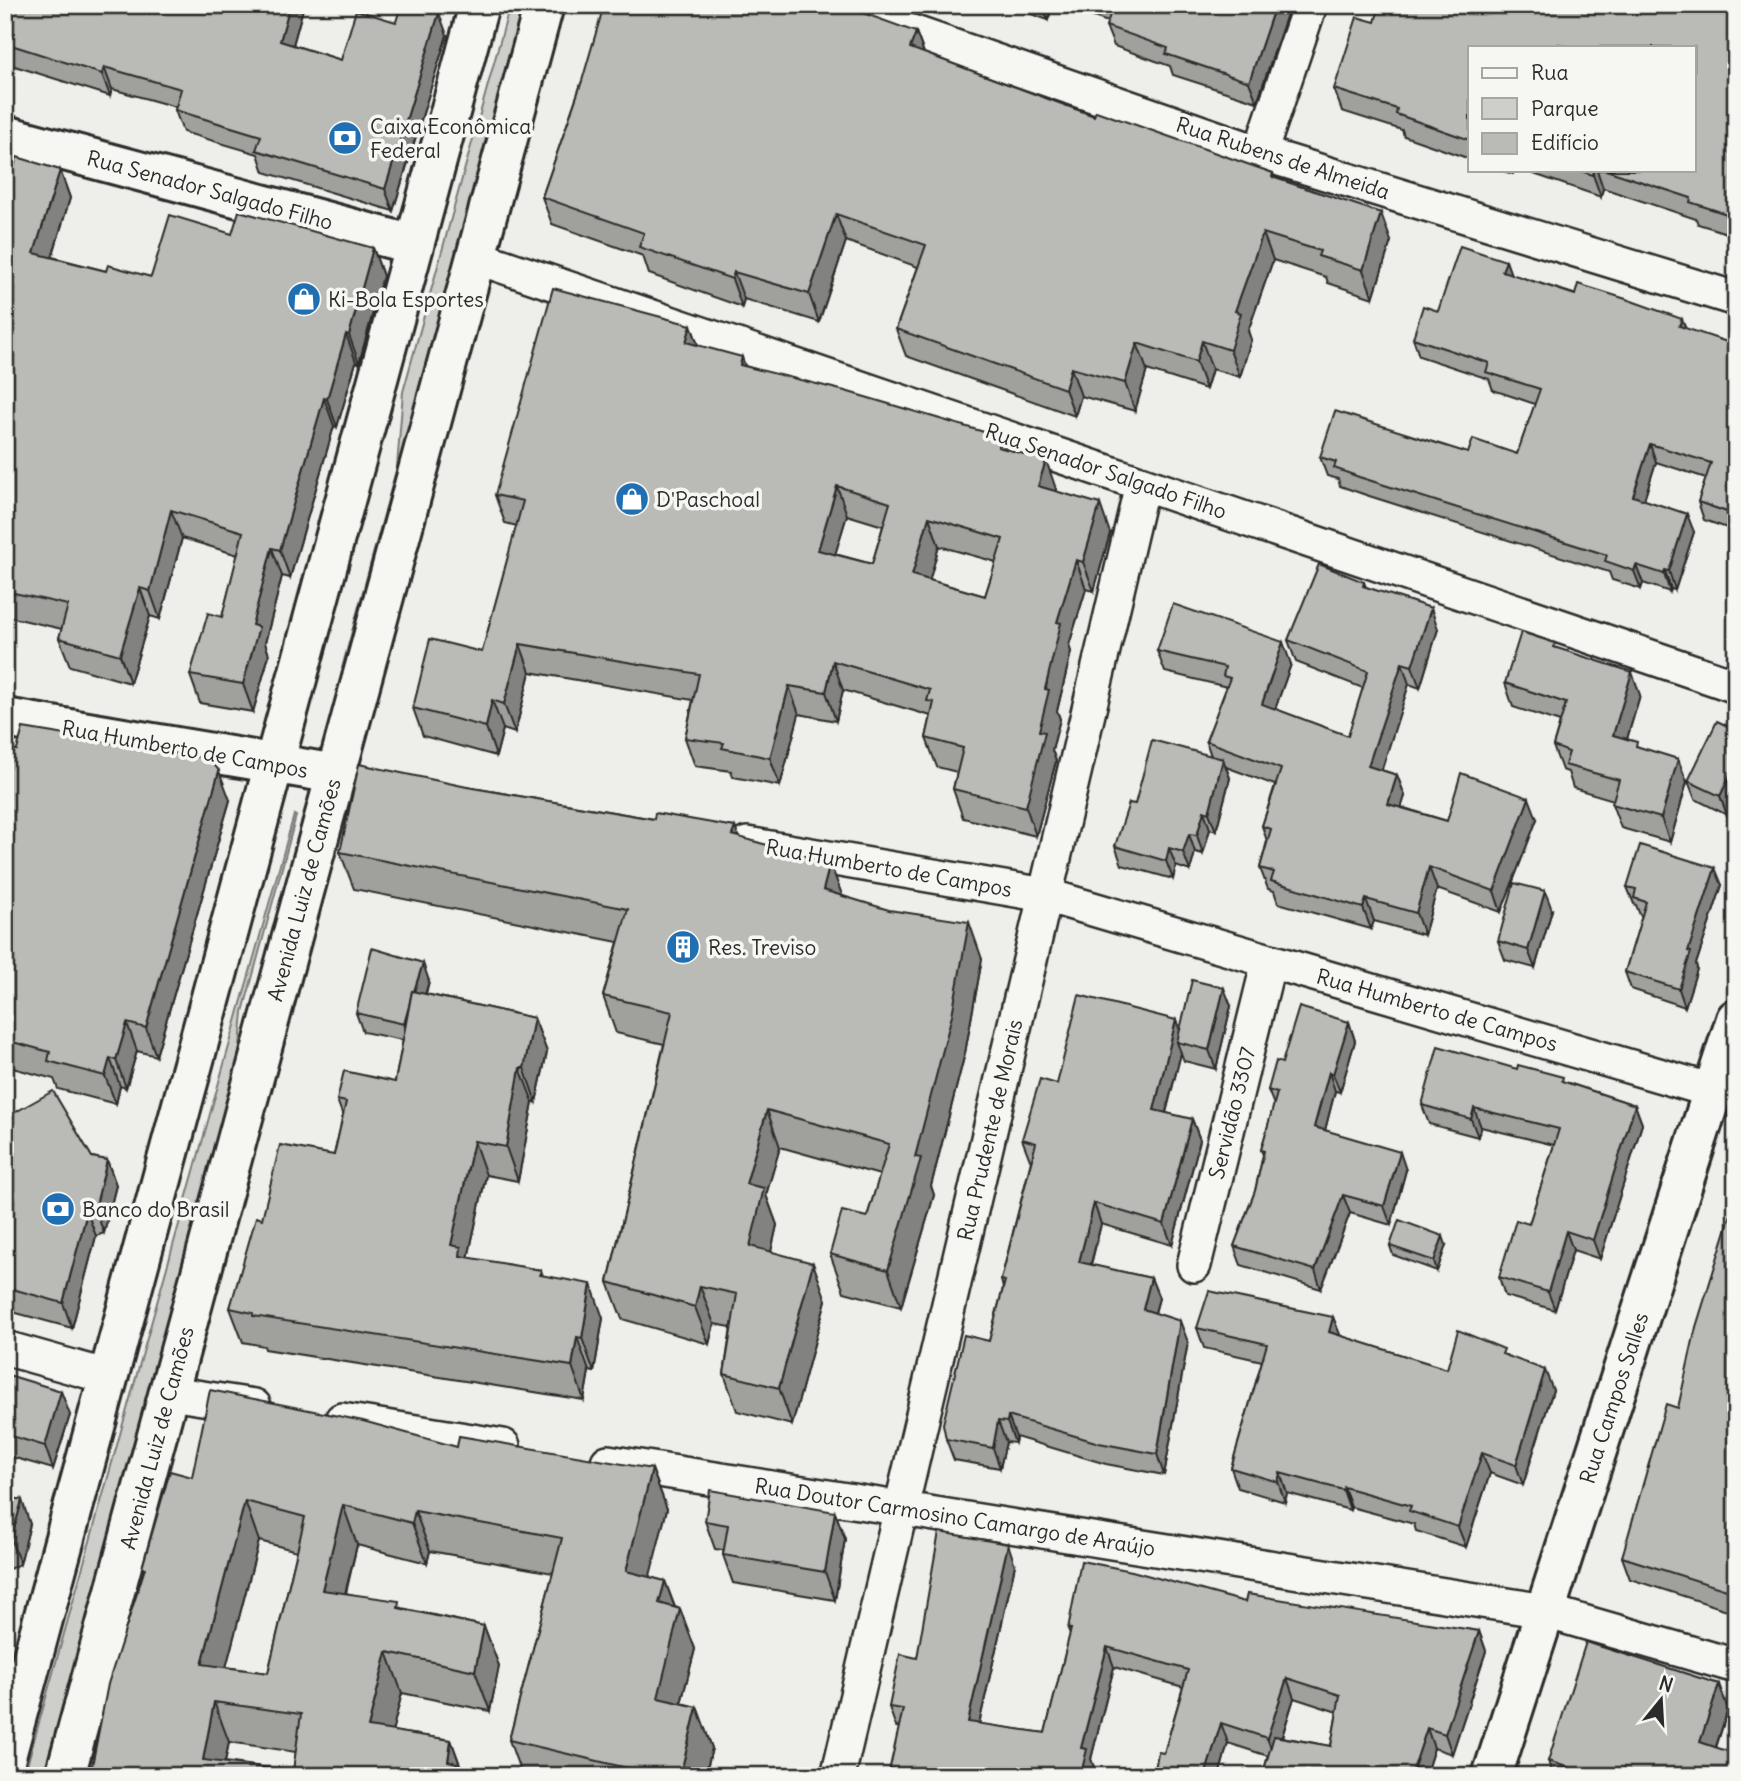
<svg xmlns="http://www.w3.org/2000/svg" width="1741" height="1781" viewBox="0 0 1741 1781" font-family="Delius,sans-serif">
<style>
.green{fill:#cececa;stroke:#7c7c7a;stroke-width:2}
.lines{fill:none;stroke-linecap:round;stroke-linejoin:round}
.street-casing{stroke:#2b2b2b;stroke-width:38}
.secondary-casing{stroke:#2b2b2b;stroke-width:44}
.primary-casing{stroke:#2b2b2b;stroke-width:44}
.street{stroke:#f6f6f2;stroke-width:33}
.secondary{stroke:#f6f6f2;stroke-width:38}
.primary{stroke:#f6f6f2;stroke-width:38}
.wall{fill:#a0a09d;stroke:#2b2b2b;stroke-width:2;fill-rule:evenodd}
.shaded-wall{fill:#828280;stroke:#2b2b2b;stroke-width:2}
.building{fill:#babab7;stroke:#2b2b2b;stroke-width:2;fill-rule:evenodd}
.labels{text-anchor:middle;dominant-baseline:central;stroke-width:7;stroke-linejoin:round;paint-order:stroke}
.poi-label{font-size:21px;fill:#2b2b2b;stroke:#f6f6f2;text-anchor:start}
.street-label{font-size:21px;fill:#2b2b2b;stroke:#f6f6f2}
</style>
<rect width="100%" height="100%" fill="#eeeeea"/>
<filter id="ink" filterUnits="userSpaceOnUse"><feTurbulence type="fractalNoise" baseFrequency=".0143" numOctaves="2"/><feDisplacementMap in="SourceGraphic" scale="14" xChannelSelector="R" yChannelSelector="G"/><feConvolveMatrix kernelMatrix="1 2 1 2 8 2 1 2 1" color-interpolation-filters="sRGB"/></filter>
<g filter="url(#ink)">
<g class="green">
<path d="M 510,5 L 524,5 L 345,671 L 342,668 L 397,467 L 403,392 Z"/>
<path d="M 294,815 L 296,816 L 243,1012 L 237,1080 L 43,1776 L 24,1776 Z"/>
</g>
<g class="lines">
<g class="street-casing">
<g id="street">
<path d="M 834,5 L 1260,153 L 1736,299"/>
<path d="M 1260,153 L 1310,5"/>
<path d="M 476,257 L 1736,686"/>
<path d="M 747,844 L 1045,895 L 1713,1091"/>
<path d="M 1194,1265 L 1269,961"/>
<path d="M 5,1348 L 108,1377"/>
<path d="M 170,1393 L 254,1406"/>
<path d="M 342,1420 L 503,1446"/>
<path d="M 608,1462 L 1545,1611 L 1736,1666"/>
<path d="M 838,1776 L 1142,484"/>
</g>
</g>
<g class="secondary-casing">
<g id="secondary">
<path d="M 5,135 L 414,245"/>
<path d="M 5,718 L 336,774"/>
<path d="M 1492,1776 L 1736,1019"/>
</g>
</g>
<g class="primary-casing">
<g id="primary">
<path d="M 5,1760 L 479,5"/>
<path d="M 65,1776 L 544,5"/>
</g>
</g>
<use href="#street" class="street"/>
<use href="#secondary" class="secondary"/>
<use href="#primary" class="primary"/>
</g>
<g class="wall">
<path d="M 5,5 L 304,5 L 293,45 L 341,60 L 396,22 L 447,35 L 393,211 L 264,172 L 258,154 L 183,132 L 175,110 L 176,107 L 112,89 L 110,96 L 5,63 Z"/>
<path d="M 1005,5 L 1053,5 L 1048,20 Z"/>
<path d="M 1060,5 L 1284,5 L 1287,14 L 1257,102 L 1173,75 L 1170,66 L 1114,46 L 1106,26 L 1108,22 Z"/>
<path d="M 1736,5 L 1736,236 L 1698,224 L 1696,219 L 1603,188 L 1601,197 L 1522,170 L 1694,170 L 1694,47 L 1470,47 L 1470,159 L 1404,136 L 1402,130 L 1342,111 L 1334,89 L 1375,22 L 1730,9 Z"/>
<path d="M 916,32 L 924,53 L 1094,116 L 1273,173 L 1275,178 L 1391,241 L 1373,298 L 1328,283 L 1326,277 L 1273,260 L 1248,331 L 1251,340 L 1240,377 L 1212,369 L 1206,389 L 1147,370 L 1135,411 L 1081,396 L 1075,416 L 906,356 L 896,329 L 918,267 L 846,241 L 819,322 L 744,299 L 742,307 L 649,274 L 643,256 L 552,224 L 542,197 L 582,81 Z"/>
<path d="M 60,170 L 70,198 L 52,257 L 106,271 L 151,277 L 232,234 L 373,248 L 383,276 L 359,363 L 356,362 L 337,427 L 334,426 L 290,578 L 282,576 L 265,643 L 269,655 L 253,712 L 200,703 L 190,675 L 222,617 L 238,555 L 182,538 L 160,619 L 150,616 L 130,683 L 70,666 L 59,638 L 62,629 L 5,616 L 5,196 Z"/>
<path d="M 1500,170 L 1514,170 L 1513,174 Z"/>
<path d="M 1506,261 L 1510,274 L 1736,345 L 1736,531 L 1704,520 L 1698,502 L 1706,478 L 1656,462 L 1644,500 L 1694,532 L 1675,590 L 1671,589 L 1670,592 L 1643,583 L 1641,589 L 1612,580 L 1609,572 L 1366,495 L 1340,486 L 1338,479 L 1327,476 L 1320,457 L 1468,453 L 1517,454 L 1535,404 L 1493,390 L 1489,379 L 1419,356 L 1413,338 L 1438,311 Z"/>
<path d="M 691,325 L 698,345 L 745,366 L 1005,449 L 1056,489 L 1055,491 L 1110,533 L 1094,591 L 1086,589 L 1069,645 L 1071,652 L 1057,711 L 1060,719 L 1052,750 L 1056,761 L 1036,836 L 963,818 L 953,789 L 957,772 L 937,767 L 926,738 L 931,716 L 843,690 L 836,721 L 799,714 L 780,786 L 733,777 L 731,771 L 695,766 L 685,738 L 693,700 L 530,672 L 515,733 L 503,729 L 496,756 L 423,736 L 413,708 L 482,652 L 517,526 L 505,523 L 495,495 ZM 847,515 L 883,526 L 872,564 L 835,554 ZM 939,546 L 996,562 L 985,596 L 929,580 Z"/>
<path d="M 1364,582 L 1366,587 L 1438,629 L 1420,688 L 1409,684 L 1381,770 L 1397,775 L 1405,796 L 1401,807 L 1447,821 L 1537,819 L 1501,912 L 1437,889 L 1424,935 L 1374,921 L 1371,929 L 1278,903 L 1274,891 L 1268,889 L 1260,868 L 1267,841 L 1262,826 L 1275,785 L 1226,767 L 1230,778 L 1216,831 L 1210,829 L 1203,854 L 1195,852 L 1190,871 L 1176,866 L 1173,879 L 1122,865 L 1115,846 L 1135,804 L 1211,756 L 1206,741 L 1227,687 L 1165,672 L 1157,651 L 1291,664 L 1275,709 L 1348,736 L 1363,688 L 1296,662 L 1288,640 Z"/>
<path d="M 1556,648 L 1640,695 L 1627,739 L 1687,782 L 1670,842 L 1621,828 L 1612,804 L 1614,800 L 1573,788 L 1568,772 L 1562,770 L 1553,746 L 1560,722 L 1513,707 L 1505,683 Z"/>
<path d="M 1736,730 L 1736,796 L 1727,815 L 1695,799 L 1688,781 Z"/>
<path d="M 5,748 L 230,800 L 156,1056 L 137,1051 L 126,1088 L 120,1086 L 116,1104 L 58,1089 L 54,1079 L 5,1066 Z"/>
<path d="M 467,787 L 654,819 L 735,827 L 738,837 L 830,863 L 842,896 L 982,959 L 965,1053 L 931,1186 L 934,1195 L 901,1307 L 844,1292 L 830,1254 L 867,1217 L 880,1175 L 780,1147 L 766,1195 L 777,1225 L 771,1251 L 826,1300 L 792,1425 L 737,1411 L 724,1374 L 731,1327 L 714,1324 L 709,1344 L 622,1319 L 608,1282 L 664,1044 L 616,1033 L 603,996 L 618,942 L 354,889 L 340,852 Z"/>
<path d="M 1722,885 L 1696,964 L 1697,969 L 1685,1007 L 1631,989 L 1625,972 L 1642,916 L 1640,915 L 1636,905 L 1634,904 L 1627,887 Z"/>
<path d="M 1552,910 L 1535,968 L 1505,960 L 1498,941 Z"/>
<path d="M 429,981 L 426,994 L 534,1018 L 547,1052 L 536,1102 L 533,1102 L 518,1181 L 486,1175 L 468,1258 L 541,1270 L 543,1276 L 603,1318 L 594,1372 L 589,1371 L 584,1400 L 265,1349 L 264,1346 L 243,1342 L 230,1308 L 262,1219 L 334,1155 L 343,1116 L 337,1100 L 395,1082 L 403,1040 L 363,1032 L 356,1013 Z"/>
<path d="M 1231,1006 L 1216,1069 L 1184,1061 L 1181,1053 L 1166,1113 L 1192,1119 L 1200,1140 L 1172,1245 L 1101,1224 L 1091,1265 L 1151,1278 L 1159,1298 L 1155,1313 L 1188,1342 L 1164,1475 L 1106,1464 L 1016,1437 L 1015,1443 L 1006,1442 L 1000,1468 L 954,1460 L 946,1439 L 989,1341 L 1003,1288 L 1001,1280 L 1031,1161 L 1030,1160 L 1022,1139 L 1057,1084 L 1180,1031 Z"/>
<path d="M 1349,1022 L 1355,1041 L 1340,1092 L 1335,1091 L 1325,1130 L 1406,1170 L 1391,1225 L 1350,1213 L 1321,1289 L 1241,1265 L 1234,1246 L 1255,1191 L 1263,1155 L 1261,1150 L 1274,1105 L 1268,1090 L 1282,1063 Z"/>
<path d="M 1565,1082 L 1635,1105 L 1642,1124 L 1600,1259 L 1573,1250 L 1555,1310 L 1505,1296 L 1499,1277 L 1529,1224 L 1554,1145 L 1481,1127 L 1478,1137 L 1429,1124 L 1422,1105 Z"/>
<path d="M 5,1118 L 92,1157 L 107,1160 L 116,1185 L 104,1233 L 96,1236 L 72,1328 L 5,1310 Z"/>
<path d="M 1736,1198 L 1736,1613 L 1630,1579 L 1622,1557 L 1678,1408 Z"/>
<path d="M 1446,1245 L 1437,1271 L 1393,1255 L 1390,1246 Z"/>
<path d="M 1333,1317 L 1340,1336 L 1447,1369 L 1506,1355 L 1553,1390 L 1523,1485 L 1490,1473 L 1466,1547 L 1416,1531 L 1414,1524 L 1351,1507 L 1350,1510 L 1287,1493 L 1285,1502 L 1238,1488 L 1231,1468 L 1262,1361 L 1204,1348 L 1197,1328 Z"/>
<path d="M 5,1374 L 70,1415 L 53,1469 L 5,1455 Z"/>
<path d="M 457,1447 L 652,1469 L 667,1509 L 649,1577 L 665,1581 L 675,1607 L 680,1609 L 695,1649 L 681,1703 L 697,1707 L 712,1748 L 705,1776 L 522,1776 L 509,1740 L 553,1573 L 430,1551 L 427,1563 L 357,1545 L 346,1593 L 402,1608 L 484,1626 L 499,1666 L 490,1711 L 402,1693 L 392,1731 L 451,1740 L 464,1776 L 90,1776 L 144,1572 L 142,1568 L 192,1477 ZM 259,1541 L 297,1551 L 268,1673 L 226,1667 ZM 229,1742 L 296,1752 L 293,1771 L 225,1762 Z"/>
<path d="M 5,1496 L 30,1524 L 20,1564 L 5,1571 Z"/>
<path d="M 835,1512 L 845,1539 L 835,1600 L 733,1583 L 723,1555 L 724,1550 L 715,1549 L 705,1521 Z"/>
<path d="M 1015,1565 L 979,1724 L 1045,1733 L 1070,1634 L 1068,1629 L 1245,1602 L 1479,1631 L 1486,1651 L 1452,1754 L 1434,1748 L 1425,1776 L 1266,1776 L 1264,1770 L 1268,1756 L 1228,1743 L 1219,1776 L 1154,1776 L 1164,1753 L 1183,1687 L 1114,1667 L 1091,1759 L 1095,1770 L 896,1727 L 889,1707 L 917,1658 ZM 1294,1698 L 1337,1712 L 1331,1746 L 1282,1737 Z"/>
<path d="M 1728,1709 L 1716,1748 L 1736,1776 L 1553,1776 L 1548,1761 Z"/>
</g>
<g class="shaded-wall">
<path d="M 290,5 L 304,5 L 288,63 L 280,41 Z"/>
<path d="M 1042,5 L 1053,5 L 1048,20 Z"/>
<path d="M 1275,5 L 1284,5 L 1287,14 L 1257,102 L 1249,82 Z"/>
<path d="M 439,13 L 447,35 L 393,211 L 385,189 Z"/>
<path d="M 916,32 L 926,59 L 910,48 Z"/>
<path d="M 104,67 L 112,89 L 110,96 L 102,74 Z"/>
<path d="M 60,170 L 70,198 L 45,281 L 34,253 Z"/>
<path d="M 1594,170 L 1597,170 L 1603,188 L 1601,197 L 1593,175 Z"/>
<path d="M 1381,213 L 1391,241 L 1373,298 L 1363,270 Z"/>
<path d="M 836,214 L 846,241 L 819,322 L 809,294 Z"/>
<path d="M 1263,233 L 1273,260 L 1248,331 L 1251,340 L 1240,377 L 1230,350 L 1235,311 Z"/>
<path d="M 373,248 L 383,276 L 359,363 L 349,335 Z"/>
<path d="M 1506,261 L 1513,280 L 1502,271 Z"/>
<path d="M 734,272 L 744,299 L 742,307 L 732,279 Z"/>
<path d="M 1682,319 L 1689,337 L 1679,326 Z"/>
<path d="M 691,325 L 701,354 L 686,342 Z"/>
<path d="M 346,334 L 356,362 L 337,427 L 327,399 Z"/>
<path d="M 1202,341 L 1212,369 L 1206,389 L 1196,362 Z"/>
<path d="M 1137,343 L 1147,370 L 1135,411 L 1125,383 Z"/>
<path d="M 742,357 L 752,386 L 740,365 Z"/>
<path d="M 1071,368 L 1081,396 L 1075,416 L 1065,389 Z"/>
<path d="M 324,398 L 334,426 L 290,578 L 280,550 Z"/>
<path d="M 1001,437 L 1011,465 L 998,447 Z"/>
<path d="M 1650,444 L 1656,462 L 1639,515 L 1633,496 Z"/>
<path d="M 1046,460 L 1056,489 L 1048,515 L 1038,486 Z"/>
<path d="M 837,486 L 847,515 L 828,578 L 818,550 Z"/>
<path d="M 1100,504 L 1110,533 L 1094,591 L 1083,562 Z"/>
<path d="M 171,510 L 182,538 L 160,619 L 150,591 Z"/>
<path d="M 1687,514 L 1694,532 L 1675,590 L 1669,571 Z"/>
<path d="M 929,517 L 939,546 L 923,604 L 912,575 Z"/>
<path d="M 272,548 L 282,576 L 265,643 L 269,655 L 253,712 L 243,684 L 252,625 Z"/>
<path d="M 1076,560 L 1086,589 L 1069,645 L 1071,652 L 1057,711 L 1060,719 L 1052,750 L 1056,761 L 1036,836 L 1026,807 L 1057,622 Z"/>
<path d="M 1636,565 L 1643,583 L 1641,589 L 1634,571 Z"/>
<path d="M 1665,570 L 1671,589 L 1670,592 L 1664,574 Z"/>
<path d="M 140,588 L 150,616 L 130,683 L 120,655 Z"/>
<path d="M 1431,608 L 1438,629 L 1420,688 L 1412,666 Z"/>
<path d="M 1283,642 L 1291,664 L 1269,726 L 1262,704 Z"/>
<path d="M 520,644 L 530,672 L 515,733 L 504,704 Z"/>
<path d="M 833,661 L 843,690 L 836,721 L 826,692 Z"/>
<path d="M 1402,663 L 1409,684 L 1376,788 L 1368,766 Z"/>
<path d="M 1632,672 L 1640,695 L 1621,759 L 1613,735 Z"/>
<path d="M 789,686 L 799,714 L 780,786 L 770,758 Z"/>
<path d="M 492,700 L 503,729 L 496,756 L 486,727 Z"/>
<path d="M 1223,759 L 1230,778 L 1216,831 L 1209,813 Z"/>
<path d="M 1678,759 L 1687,782 L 1670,842 L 1661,818 Z"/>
<path d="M 1736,764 L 1736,796 L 1727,815 L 1720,796 Z"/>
<path d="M 219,771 L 230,800 L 156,1056 L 146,1028 Z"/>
<path d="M 1397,775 L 1405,796 L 1396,825 L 1388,804 Z"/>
<path d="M 1529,798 L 1537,819 L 1501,912 L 1494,891 Z"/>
<path d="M 1204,811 L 1210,829 L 1203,854 L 1197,835 Z"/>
<path d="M 735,827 L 748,864 L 732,835 Z"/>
<path d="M 1189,834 L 1195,852 L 1190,871 L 1183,852 Z"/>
<path d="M 1169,848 L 1176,866 L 1173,879 L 1166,861 Z"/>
<path d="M 830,863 L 844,900 L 823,890 Z"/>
<path d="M 1429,867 L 1437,889 L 1424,935 L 1416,913 Z"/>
<path d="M 1715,868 L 1722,885 L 1696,964 L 1697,969 L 1685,1007 L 1679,989 L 1688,951 Z"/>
<path d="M 1545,891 L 1552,910 L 1535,968 L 1528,950 Z"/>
<path d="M 1366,899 L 1374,921 L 1371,929 L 1363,908 Z"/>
<path d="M 969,922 L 982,959 L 965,1053 L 931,1186 L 934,1195 L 901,1307 L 888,1270 L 915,1157 Z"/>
<path d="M 423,963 L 429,981 L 411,1042 L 404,1024 Z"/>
<path d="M 1224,988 L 1231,1006 L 1216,1069 L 1209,1050 Z"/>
<path d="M 534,1018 L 547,1052 L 536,1102 L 524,1068 Z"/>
<path d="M 1176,1020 L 1184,1041 L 1177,1042 L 1181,1053 L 1161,1131 L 1154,1110 Z"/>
<path d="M 1349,1022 L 1355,1041 L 1340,1092 L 1333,1074 Z"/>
<path d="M 127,1023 L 137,1051 L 126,1088 L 116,1060 Z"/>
<path d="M 110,1058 L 120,1086 L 116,1104 L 105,1076 Z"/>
<path d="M 520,1068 L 533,1102 L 518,1181 L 506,1147 Z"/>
<path d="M 1329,1072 L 1335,1091 L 1321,1146 L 1314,1127 Z"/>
<path d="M 1635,1105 L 1642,1124 L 1600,1259 L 1593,1240 Z"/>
<path d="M 1474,1108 L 1481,1127 L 1478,1137 L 1471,1119 Z"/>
<path d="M 767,1110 L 780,1147 L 766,1195 L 777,1225 L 764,1283 L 750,1246 L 746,1184 Z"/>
<path d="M 1192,1119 L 1200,1140 L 1172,1245 L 1164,1224 Z"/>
<path d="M 474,1141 L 486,1175 L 467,1263 L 451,1245 Z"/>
<path d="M 1400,1152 L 1406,1170 L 1391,1225 L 1384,1206 Z"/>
<path d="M 107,1160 L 116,1185 L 104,1233 L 95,1209 Z"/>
<path d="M 1343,1195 L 1350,1213 L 1321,1289 L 1315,1270 Z"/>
<path d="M 1094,1203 L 1101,1224 L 1086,1283 L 1079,1262 Z"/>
<path d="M 87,1212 L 96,1236 L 72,1328 L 63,1303 Z"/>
<path d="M 1566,1231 L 1573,1250 L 1555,1310 L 1548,1292 Z"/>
<path d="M 1443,1236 L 1446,1245 L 1437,1271 L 1434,1261 Z"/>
<path d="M 813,1263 L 826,1300 L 792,1425 L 779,1388 Z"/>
<path d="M 1151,1278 L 1159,1298 L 1150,1330 L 1143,1309 Z"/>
<path d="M 591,1284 L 603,1318 L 594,1372 L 582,1338 Z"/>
<path d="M 700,1286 L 714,1324 L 709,1344 L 695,1307 Z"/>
<path d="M 1333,1317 L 1341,1337 L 1329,1332 Z"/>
<path d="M 1180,1321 L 1188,1342 L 1164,1475 L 1157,1454 Z"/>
<path d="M 577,1337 L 589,1371 L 584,1400 L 572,1366 Z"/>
<path d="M 1545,1370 L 1553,1390 L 1523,1485 L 1516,1465 Z"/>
<path d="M 61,1391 L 70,1415 L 53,1469 L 45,1446 Z"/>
<path d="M 1008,1416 L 1016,1437 L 1015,1443 L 1007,1422 Z"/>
<path d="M 998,1421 L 1006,1442 L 1000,1468 L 993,1448 Z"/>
<path d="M 1482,1453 L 1490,1473 L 1466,1547 L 1458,1527 Z"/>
<path d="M 652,1469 L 667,1509 L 641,1611 L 626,1571 Z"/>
<path d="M 1280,1473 L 1287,1493 L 1285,1502 L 1278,1482 Z"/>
<path d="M 1344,1487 L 1351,1507 L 1350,1510 L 1343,1490 Z"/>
<path d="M 22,1500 L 30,1524 L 20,1564 L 11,1540 Z"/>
<path d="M 245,1501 L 259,1541 L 217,1702 L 202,1664 Z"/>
<path d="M 343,1505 L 357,1545 L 336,1630 L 322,1590 Z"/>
<path d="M 415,1511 L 430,1551 L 427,1563 L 412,1523 Z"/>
<path d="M 835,1512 L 845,1539 L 835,1600 L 825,1572 Z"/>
<path d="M 1008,1544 L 1015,1565 L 975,1742 L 968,1722 Z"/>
<path d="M 665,1581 L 678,1616 L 680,1609 L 695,1649 L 672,1738 L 658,1698 L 659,1603 Z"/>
<path d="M 5,1587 L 11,1603 L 5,1624 Z"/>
<path d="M 484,1626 L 499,1666 L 490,1711 L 475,1671 Z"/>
<path d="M 1479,1631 L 1486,1651 L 1452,1754 L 1445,1734 Z"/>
<path d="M 1107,1647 L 1114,1667 L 1091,1759 L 1095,1770 L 1093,1776 L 1081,1776 L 1081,1748 Z"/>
<path d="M 387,1652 L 402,1693 L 383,1767 L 368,1727 Z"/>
<path d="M 1287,1678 L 1294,1698 L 1275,1758 L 1267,1738 Z"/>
<path d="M 1719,1684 L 1728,1709 L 1709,1768 L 1700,1742 Z"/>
<path d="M 214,1702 L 229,1742 L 222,1776 L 203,1760 Z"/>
<path d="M 697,1707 L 712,1748 L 705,1776 L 680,1776 Z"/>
<path d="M 1221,1723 L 1228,1743 L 1219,1776 L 1205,1776 Z"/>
<path d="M 1427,1728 L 1434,1748 L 1425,1776 L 1411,1776 Z"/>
<path d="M 451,1740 L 464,1776 L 453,1776 L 448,1761 Z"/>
</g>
<g class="building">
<path d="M 5,5 L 290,5 L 280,41 L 341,60 L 356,10 L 396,22 L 401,5 L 414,5 L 439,13 L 385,189 L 256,150 L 261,136 L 175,110 L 181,89 L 104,67 L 102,74 L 5,43 Z"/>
<path d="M 604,5 L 841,5 L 916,32 L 910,48 L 1094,116 L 1096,111 L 1273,173 L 1272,177 L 1381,213 L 1363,270 L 1318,256 L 1320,251 L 1263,233 L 1235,311 L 1241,313 L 1230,350 L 1202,341 L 1196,362 L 1137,343 L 1125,383 L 1071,368 L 1065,389 L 896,329 L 926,245 L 836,214 L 809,294 L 734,272 L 732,279 L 639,247 L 644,233 L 542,197 L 582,81 Z"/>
<path d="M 1109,5 L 1275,5 L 1249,82 L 1166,54 L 1168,48 L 1106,26 L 1113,7 Z"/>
<path d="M 1380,5 L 1719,5 L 1730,9 L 1731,5 L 1736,5 L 1736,217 L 1690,202 L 1691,198 L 1606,170 L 1694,170 L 1694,47 L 1569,47 L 1559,44 L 1558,47 L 1470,47 L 1470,140 L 1396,114 L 1397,109 L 1334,89 L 1357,17 L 1375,22 Z"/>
<path d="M 17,157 L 60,170 L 34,253 L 106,271 L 108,265 L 151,277 L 170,215 L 232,234 L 239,211 L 373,248 L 349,335 L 346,334 L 327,399 L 324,398 L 280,550 L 272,548 L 252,625 L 259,627 L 243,684 L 190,675 L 208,613 L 222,617 L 243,532 L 171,510 L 150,591 L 140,588 L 120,655 L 59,638 L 68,605 L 5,591 L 5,196 Z"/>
<path d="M 1578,170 L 1594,170 L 1593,175 Z"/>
<path d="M 1460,246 L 1506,261 L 1502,271 L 1575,295 L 1578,284 L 1626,299 L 1682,319 L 1679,326 L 1736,345 L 1736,515 L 1698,502 L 1711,463 L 1650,444 L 1633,496 L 1687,514 L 1669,571 L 1665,570 L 1664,574 L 1636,565 L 1634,571 L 1605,561 L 1607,555 L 1359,477 L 1334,468 L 1336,462 L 1320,457 L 1335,411 L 1468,453 L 1473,439 L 1517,454 L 1540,389 L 1486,372 L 1489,363 L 1413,338 L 1423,306 L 1438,311 Z"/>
<path d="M 553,288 L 691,325 L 686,342 L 742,357 L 740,365 L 845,391 L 1001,437 L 998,447 L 1046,460 L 1038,486 L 1100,504 L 1083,562 L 1076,560 L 1057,622 L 1061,623 L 1045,689 L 1049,690 L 1039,731 L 1045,732 L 1026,807 L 953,789 L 963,748 L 926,738 L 934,702 L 927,701 L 930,690 L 833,661 L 826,692 L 789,686 L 770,758 L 722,748 L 724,743 L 685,738 L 699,674 L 520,644 L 504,704 L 492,700 L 486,727 L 413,708 L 430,639 L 482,652 L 523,501 L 495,495 ZM 837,486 L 890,503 L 872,564 L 818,550 ZM 929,517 L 1003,539 L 985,596 L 912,575 Z"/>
<path d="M 1319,564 L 1364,582 L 1363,586 L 1431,608 L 1412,666 L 1402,663 L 1368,766 L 1397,775 L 1388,804 L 1447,821 L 1461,773 L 1529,798 L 1494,891 L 1429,867 L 1416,913 L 1366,899 L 1363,908 L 1271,881 L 1274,872 L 1260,868 L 1271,829 L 1262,826 L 1281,769 L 1206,741 L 1230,678 L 1223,676 L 1225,667 L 1157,651 L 1173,604 L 1283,642 L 1262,704 L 1348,736 L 1368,671 L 1288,640 Z"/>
<path d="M 1521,632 L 1555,643 L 1554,647 L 1632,672 L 1613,735 L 1637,742 L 1636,746 L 1678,759 L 1661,818 L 1612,804 L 1619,780 L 1565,765 L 1569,752 L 1553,746 L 1566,703 L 1505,683 Z"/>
<path d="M 1717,721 L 1736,730 L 1736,764 L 1720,796 L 1688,781 Z"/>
<path d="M 23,728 L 210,759 L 219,771 L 146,1028 L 127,1023 L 116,1060 L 110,1058 L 105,1076 L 48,1061 L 50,1052 L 5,1040 L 5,748 L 17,750 Z"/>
<path d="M 1152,740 L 1223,759 L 1209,813 L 1204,811 L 1197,835 L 1189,834 L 1183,852 L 1169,848 L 1166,861 L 1115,846 L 1129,803 L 1135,804 Z"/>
<path d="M 359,764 L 467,787 L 654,819 L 655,813 L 735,827 L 732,835 L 830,863 L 823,890 L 889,910 L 969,922 L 952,1015 L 915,1157 L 921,1158 L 888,1270 L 830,1254 L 842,1211 L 867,1217 L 889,1144 L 767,1110 L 746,1184 L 764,1188 L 750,1246 L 813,1263 L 779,1388 L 724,1374 L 737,1294 L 700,1286 L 695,1307 L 608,1282 L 672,1012 L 603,996 L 628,909 L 340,852 Z"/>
<path d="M 1640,845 L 1715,868 L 1688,951 L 1691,952 L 1679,989 L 1625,972 L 1646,902 L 1634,898 L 1636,889 L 1627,887 Z"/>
<path d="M 1514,883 L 1545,891 L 1528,950 L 1498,941 Z"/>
<path d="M 372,948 L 423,963 L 414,991 L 412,991 L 409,1006 L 404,1024 L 356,1013 Z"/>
<path d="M 1192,980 L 1224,988 L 1209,1050 L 1177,1042 Z"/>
<path d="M 412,991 L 534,1018 L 524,1068 L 520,1068 L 506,1147 L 474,1141 L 451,1245 L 461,1247 L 460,1256 L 541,1270 L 540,1275 L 591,1284 L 582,1338 L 577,1337 L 572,1366 L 253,1316 L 253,1313 L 230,1308 L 256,1217 L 262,1219 L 280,1145 L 334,1155 L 346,1102 L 337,1100 L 344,1071 L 395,1082 Z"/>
<path d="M 1079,995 L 1176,1020 L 1154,1110 L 1192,1119 L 1164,1224 L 1094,1203 L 1079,1262 L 1151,1278 L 1143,1309 L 1180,1321 L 1157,1454 L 1099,1443 L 1008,1416 L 1007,1422 L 998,1421 L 993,1448 L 946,1439 L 943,1424 L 964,1335 L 989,1341 L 1005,1281 L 1001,1280 L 1036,1143 L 1022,1139 L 1040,1079 L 1057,1084 Z"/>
<path d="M 1299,1007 L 1349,1022 L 1333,1074 L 1329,1072 L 1314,1127 L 1400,1152 L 1384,1206 L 1343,1195 L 1315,1270 L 1234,1246 L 1255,1191 L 1264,1151 L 1261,1150 L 1277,1093 L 1268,1090 L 1276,1061 L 1282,1063 Z"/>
<path d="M 1438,1046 L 1517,1069 L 1518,1065 L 1563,1077 L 1562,1081 L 1635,1105 L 1593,1240 L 1566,1231 L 1548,1292 L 1499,1277 L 1516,1220 L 1529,1224 L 1559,1129 L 1474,1108 L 1471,1119 L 1422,1105 Z"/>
<path d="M 53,1091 L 92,1157 L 107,1160 L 95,1209 L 87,1212 L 63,1303 L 5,1287 L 5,1118 Z"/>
<path d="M 1736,1198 L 1736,1593 L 1622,1557 L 1666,1404 L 1678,1408 L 1696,1327 Z"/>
<path d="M 1399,1220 L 1443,1236 L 1434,1261 L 1390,1246 Z"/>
<path d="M 1209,1291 L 1333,1317 L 1329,1332 L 1447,1369 L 1458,1330 L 1504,1349 L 1502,1354 L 1545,1370 L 1516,1465 L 1482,1453 L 1458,1527 L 1409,1511 L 1411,1506 L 1344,1487 L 1343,1490 L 1280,1473 L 1278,1482 L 1231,1468 L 1267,1344 L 1197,1328 Z"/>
<path d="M 5,1374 L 61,1391 L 45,1446 L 5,1434 Z"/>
<path d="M 210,1390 L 363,1421 L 457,1447 L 459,1436 L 652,1469 L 626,1571 L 665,1581 L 659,1603 L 680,1609 L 658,1698 L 697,1707 L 680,1776 L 661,1776 L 509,1740 L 562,1538 L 415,1511 L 412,1523 L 343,1505 L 322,1590 L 399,1601 L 398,1608 L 484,1626 L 475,1671 L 387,1652 L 368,1727 L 451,1740 L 448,1761 L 457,1763 L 454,1776 L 90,1776 L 108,1684 L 145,1568 L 142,1568 L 170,1471 L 192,1477 ZM 245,1501 L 305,1517 L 268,1673 L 202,1664 ZM 214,1702 L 301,1714 L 293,1771 L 203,1760 Z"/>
<path d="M 710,1490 L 835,1512 L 825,1572 L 723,1555 L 728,1525 L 705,1521 Z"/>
<path d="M 5,1496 L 22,1500 L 11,1540 L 5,1543 Z"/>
<path d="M 939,1532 L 1008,1544 L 968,1722 L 1045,1733 L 1071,1629 L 1068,1629 L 1081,1561 L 1132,1571 L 1245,1602 L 1247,1594 L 1479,1631 L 1445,1734 L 1427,1728 L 1411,1776 L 1269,1776 L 1270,1771 L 1264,1770 L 1274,1736 L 1331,1746 L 1340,1695 L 1287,1678 L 1267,1738 L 1221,1723 L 1205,1776 L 1154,1776 L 1158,1752 L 1164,1753 L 1188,1670 L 1107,1647 L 1081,1748 L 1087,1749 L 1081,1774 L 1086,1776 L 888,1776 L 903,1709 L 889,1707 L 900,1654 L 917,1658 Z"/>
<path d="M 1586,1642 L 1719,1684 L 1700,1742 L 1736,1754 L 1736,1776 L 1595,1776 L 1548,1761 Z"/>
</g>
</g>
<defs>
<g id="bank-disc" transform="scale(1.75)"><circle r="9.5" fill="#1f6fb2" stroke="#f6f6f2"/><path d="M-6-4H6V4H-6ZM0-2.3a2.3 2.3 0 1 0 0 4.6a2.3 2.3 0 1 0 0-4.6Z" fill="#fff"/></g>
<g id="shop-disc" transform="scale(1.75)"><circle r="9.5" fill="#1f6fb2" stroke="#f6f6f2"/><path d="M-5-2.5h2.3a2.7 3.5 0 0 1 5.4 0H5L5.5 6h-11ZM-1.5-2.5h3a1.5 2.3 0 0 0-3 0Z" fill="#fff"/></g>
<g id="building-disc" transform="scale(1.75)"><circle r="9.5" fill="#1f6fb2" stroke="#f6f6f2"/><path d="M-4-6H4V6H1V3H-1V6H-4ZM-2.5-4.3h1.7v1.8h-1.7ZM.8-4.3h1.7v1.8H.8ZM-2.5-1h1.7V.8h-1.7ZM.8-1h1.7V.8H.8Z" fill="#fff"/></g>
</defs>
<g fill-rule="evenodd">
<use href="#bank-disc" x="345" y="138"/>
<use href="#shop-disc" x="304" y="299"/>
<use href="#shop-disc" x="632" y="499"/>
<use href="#building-disc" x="683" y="947"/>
<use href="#bank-disc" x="58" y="1209"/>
</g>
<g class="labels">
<g class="poi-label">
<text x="370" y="126">Caixa Econômica<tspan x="370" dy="24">Federal</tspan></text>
<text x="328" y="299">Ki-Bola Esportes</text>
<text x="656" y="499">D'Paschoal</text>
<text x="708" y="947">Res. Treviso</text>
<text x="82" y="1209">Banco do Brasil</text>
</g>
<g class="street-label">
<text transform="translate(1283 158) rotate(18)">Rua Rubens de Almeida</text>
<text transform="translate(210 190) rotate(15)">Rua Senador Salgado Filho</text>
<text transform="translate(1106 471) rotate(19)">Rua Senador Salgado Filho</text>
<text transform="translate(185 749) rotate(10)">Rua Humberto de Campos</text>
<text transform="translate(889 868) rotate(10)">Rua Humberto de Campos</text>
<text transform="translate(304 890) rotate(-75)">Avenida Luiz de Camões</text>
<text transform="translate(1437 1010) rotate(16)">Rua Humberto de Campos</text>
<text transform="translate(1232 1113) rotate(-76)">Servidão 3307</text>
<text transform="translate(990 1130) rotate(-77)">Rua Prudente de Morais</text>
<text transform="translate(1614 1398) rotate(-72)">Rua Campos Salles</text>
<text transform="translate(157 1438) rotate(-75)">Avenida Luiz de Camões</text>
<text transform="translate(955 1517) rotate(9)">Rua Doutor Carmosino Camargo de Araújo</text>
</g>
</g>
<rect width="1741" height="1781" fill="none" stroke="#f6f6f2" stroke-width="28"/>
<rect x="14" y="14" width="1713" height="1753" fill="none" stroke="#2b2b2b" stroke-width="2.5" filter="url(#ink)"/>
<rect x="1468" y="46" width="228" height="126" fill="#f6f6f2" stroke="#a5a5a2" stroke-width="2"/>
<rect x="1482" y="68" width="35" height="10" fill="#f6f6f2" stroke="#a5a5a2" stroke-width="2"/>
<text x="1531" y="80" font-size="21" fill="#2b2b2b">Rua</text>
<rect x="1482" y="98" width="35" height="21" fill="#cececa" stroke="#a5a5a2" stroke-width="2"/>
<text x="1531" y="116" font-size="21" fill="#2b2b2b">Parque</text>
<rect x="1482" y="133" width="35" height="21" fill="#babab7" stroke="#a5a5a2" stroke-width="2"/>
<text x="1531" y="150" font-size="21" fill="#2b2b2b">Edifício</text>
<g transform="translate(1661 1700) rotate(18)" stroke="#f6f6f2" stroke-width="5" paint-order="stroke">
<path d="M0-5L12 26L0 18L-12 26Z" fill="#2b2b2b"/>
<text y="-10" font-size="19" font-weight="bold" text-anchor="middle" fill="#2b2b2b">N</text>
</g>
</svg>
